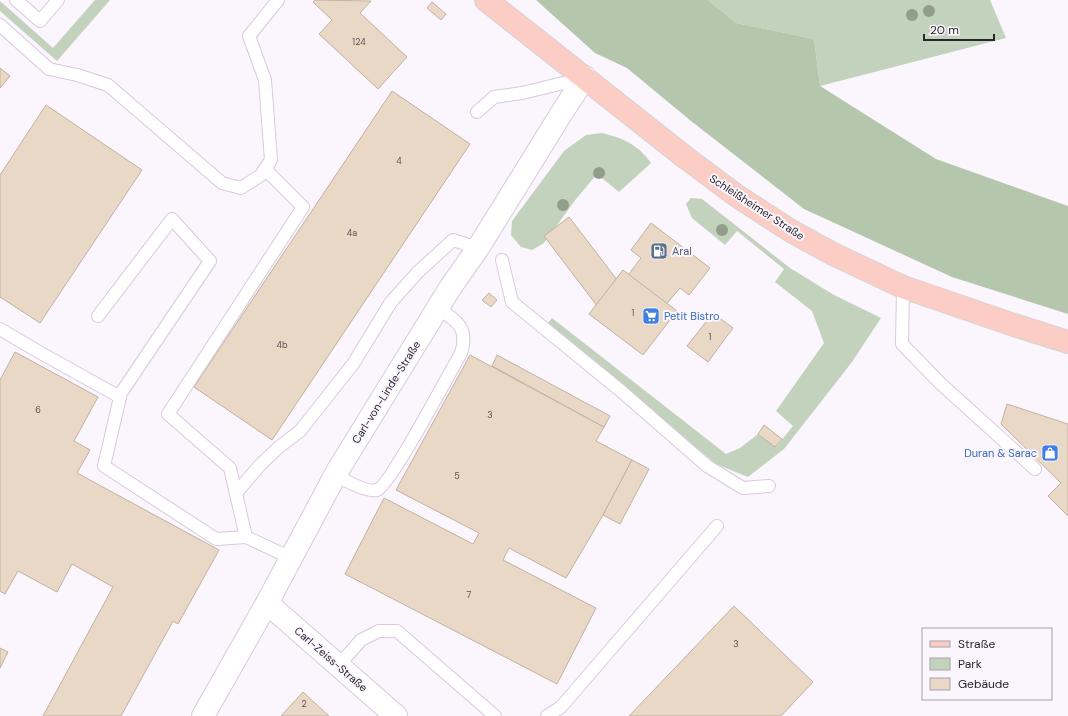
<svg xmlns="http://www.w3.org/2000/svg" width="1068" height="716" viewBox="0 0 1068 716" font-family="'DM Sans',sans-serif">
<style>
.green{fill:#c3d2bc}
.forest{fill:#b4c6ab}
.building{fill:#e8d8c5;stroke:#c1b29f}
.lines{fill:none;stroke-linecap:round;stroke-linejoin:round}
.lane-casing{stroke:#d9c9dc;stroke-width:14}
.street-casing{stroke:#d9c9dc;stroke-width:24}
.primary-casing{stroke:#d4d3d5;stroke-width:24}
.lane{stroke:#fff;stroke-width:12}
.street{stroke:#fff;stroke-width:22}
.primary{stroke:#fccdc4;stroke-width:22}
.tree{fill:#929d8a}
.labels{text-anchor:middle;dominant-baseline:central;stroke-width:4;stroke-linejoin:round;paint-order:stroke}
.number-label{font-size:9px;fill:#5a5152}
.street-label{font-size:11px;fill:#2a242b;stroke:#fbf5fd}
.service-label{font-size:11px;fill:#4e5e75;stroke:#fbf5fd;text-anchor:start}
.shop-label{font-size:11px;fill:#366cbe;stroke:#fbf5fd;text-anchor:start}
</style>
<rect width="100%" height="100%" fill="#fbf5fd"/>
<g class="green">
<path d="M 95,0 L 110,0 L 57,61 L 0,11 L 0,1 L 53,48 Z"/>
<path d="M 708,0 L 990,0 L 1006,38 L 820,86 L 814,39 L 736,23 Z"/>
<path d="M 601,133 C 621,137 639,145 651,163 L 619,192 L 597,174 L 576,199 L 544,243 L 532,250 L 521,247 L 511,235 L 512,221 L 564,151 L 586,135 Z"/>
<path d="M 691,198 L 702,199 L 790,268 L 834,295 L 881,318 L 852,362 L 784,449 L 748,477 L 716,464 L 548,323 L 552,318 L 726,454 L 740,448 L 758,434 L 776,447 L 793,426 L 776,411 L 824,343 L 812,311 L 775,282 L 784,269 L 737,231 L 725,245 L 692,218 L 686,204 Z"/>
</g>
<path class="forest" d="M 536,0 L 708,0 L 736,23 L 814,39 L 820,86 L 936,159 L 1068,206 L 1068,314 L 952,277 L 804,209 L 691,121 L 627,68 L 595,53 Z"/>
<g class="building">
<path d="M 315,0 L 371,1 L 360,13 L 407,57 L 378,89 L 319,34 L 332,20 L 313,2 Z"/>
<path d="M 432,2 L 446,14 L 441,20 L 427,8 Z"/>
<path d="M 0,68 L 10,76 L 0,88 Z"/>
<path d="M 392,91 L 470,144 L 272,440 L 194,387 Z"/>
<path d="M 46,105 L 142,170 L 40,323 L 0,297 L 0,175 Z"/>
<path d="M 569,217 L 621,285 L 601,311 L 544,236 Z"/>
<path d="M 651,223 L 710,268 L 689,295 L 680,288 L 664,307 L 626,278 L 641,258 L 631,250 Z"/>
<path d="M 623,270 L 677,311 L 643,355 L 589,314 Z"/>
<path d="M 489,293 L 497,300 L 491,307 L 482,300 Z"/>
<path d="M 713,313 L 733,328 L 708,362 L 687,346 Z"/>
<path d="M 15,352 L 98,397 L 74,441 L 90,450 L 77,473 L 219,550 L 178,624 L 173,621 L 121,716 L 43,716 L 113,587 L 72,564 L 57,592 L 18,571 L 5,594 L 0,591 L 0,380 Z"/>
<path d="M 470,355 L 604,427 L 596,441 L 632,460 L 603,515 L 566,578 L 509,548 L 503,560 L 596,608 L 557,684 L 345,574 L 384,498 L 473,544 L 479,533 L 396,490 Z"/>
<path d="M 497,355 L 610,416 L 604,427 L 492,366 Z"/>
<path d="M 1007,404 L 1068,424 L 1068,516 L 1048,496 L 1061,483 L 1001,424 Z"/>
<path d="M 764,425 L 782,439 L 775,447 L 758,434 Z"/>
<path d="M 632,460 L 649,469 L 620,524 L 603,515 Z"/>
<path d="M 734,606 L 813,682 L 781,716 L 629,716 Z"/>
<path d="M 0,648 L 8,652 L 0,668 Z"/>
<path d="M 303,692 L 329,716 L 281,716 Z"/>
</g>
<g class="lines">
<g class="lane-casing">
<g id="lane">
<path d="M 16,0 L 40,21 L 58,0"/>
<path d="M 0,25 L 49,69 L 77,75 L 108,85 L 222,183 L 241,188 L 261,175 L 271,160 L 265,80 L 249,36 L 278,0"/>
<path d="M 477,112 L 494,97 L 522,93 L 584,78"/>
<path d="M 265,169 L 303,207 L 168,414 L 230,468 L 246,537 L 291,558"/>
<path d="M 502,260 L 512,302 L 621,391 L 707,466 L 743,488 L 769,486"/>
<path d="M 903,287 L 902,344 L 940,383 L 1035,469"/>
<path d="M 98,316 L 172,219 L 210,261 L 121,393 L 104,466 L 216,539 L 246,537"/>
<path d="M 0,329 L 39,352 L 120,397"/>
<path d="M 335,475 C 344,480 368,493 377,490 C 390,486 450,372 461,353 C 469,328 457,321 438,308"/>
<path d="M 236,493 L 261,464 L 279,447 L 300,431 L 353,364 L 391,302 L 418,272 L 453,240 L 478,248"/>
<path d="M 338,666 L 361,640 L 379,631 L 397,631 L 495,716"/>
<path d="M 547,716 L 561,707 L 717,526"/>
</g>
</g>
<g class="street-casing">
<g id="street">
<path d="M 267,603 L 396,716"/>
<path d="M 203,716 L 267,603 L 338,470 L 450,288 L 478,248 L 561,114 L 585,77"/>
</g>
</g>
<g class="primary-casing">
<path id="primary" d="M 486,0 L 686,158 L 737,196 L 791,231 L 833,254 L 903,287 L 1011,324 L 1068,342"/>
</g>
<use href="#lane" class="lane"/>
<use href="#street" class="street"/>
<use href="#primary" class="primary"/>
</g>
<g class="tree">
<circle cx="929" cy="11" r="6"/>
<circle cx="912" cy="15" r="6"/>
<circle cx="599" cy="173" r="6"/>
<circle cx="563" cy="205" r="6"/>
<circle cx="722" cy="230" r="6"/>
</g>
<defs>
<g id="fuel-square" transform="scale(0.9)"><rect x="-9" y="-9" width="18" height="18" rx="4" fill="#5c6f8a" stroke="#fbf5fd"/><path d="M-5.5-6h7V0h2V4h1.3V-2.5L3-4.5l.8-.8L6-3V5H2.5V1h-1V6h-7ZM-4.2-4.7v3.2H.2V-4.7Z" fill="#fff"/></g>
<g id="supermarket-square" transform="scale(0.9)"><rect x="-9" y="-9" width="18" height="18" rx="4" fill="#3f7fe0" stroke="#fbf5fd"/><path d="M-6-5.5h2.5l.6 2H6L4.5 2H-2.5L-4.4-4H-6ZM-1.5 3.2a1.3 1.3 0 1 0 .1 0ZM3 3.2a1.3 1.3 0 1 0 .1 0Z" fill="#fff"/></g>
<g id="shop-square" transform="scale(0.9)"><rect x="-9" y="-9" width="18" height="18" rx="4" fill="#3f7fe0" stroke="#fbf5fd"/><path d="M-5-2.5h2.3a2.7 3.5 0 0 1 5.4 0H5L5.5 6h-11ZM-1.5-2.5h3a1.5 2.3 0 0 0-3 0Z" fill="#fff"/></g>
</defs>
<g fill-rule="evenodd">
<use href="#fuel-square" x="659" y="251"/>
<use href="#supermarket-square" x="651" y="316"/>
<use href="#shop-square" x="1050" y="453"/>
</g>
<g class="labels">
<g class="number-label">
<text x="359" y="42">124</text>
<text x="399" y="161">4</text>
<text x="352" y="233">4a</text>
<text x="633" y="313">1</text>
<text x="710" y="337">1</text>
<text x="282" y="345">4b</text>
<text x="38" y="410">6</text>
<text x="490" y="415">3</text>
<text x="457" y="476">5</text>
<text x="469" y="595">7</text>
<text x="736" y="644">3</text>
<text x="304" y="704">2</text>
</g>
<g class="street-label">
<text transform="translate(757 207) rotate(33)">Schleißheimer Straße</text>
<text transform="translate(386 392) rotate(-58)">Carl-von-Linde-Straße</text>
<text transform="translate(331 659) rotate(41)">Carl-Zeiss-Straße</text>
</g>
<g class="service-label">
<text x="672" y="251">Aral</text>
</g>
<g class="shop-label">
<text x="664" y="316">Petit Bistro</text>
<text x="1037" y="453" text-anchor="end">Duran &amp; Sarac</text>
</g>
</g>
<rect x="922" y="628" width="130" height="72" fill="#fbf5fd" stroke="#a7a1a9"/>
<rect x="930" y="641" width="20" height="6" fill="#fccdc4" stroke="#a7a1a9"/>
<text x="958" y="648" font-size="12" fill="#2a242b">Straße</text>
<rect x="930" y="658" width="20" height="12" fill="#c3d2bc" stroke="#a7a1a9"/>
<text x="958" y="668" font-size="12" fill="#2a242b">Park</text>
<rect x="930" y="678" width="20" height="12" fill="#e8d8c5" stroke="#a7a1a9"/>
<text x="958" y="688" font-size="12" fill="#2a242b">Gebäude</text>
<path d="M924 34v6h70v-6" fill="none" stroke="#2a242b" stroke-width="2"/>
<text x="930" y="34" font-size="12" fill="#2a242b" stroke="#fbf5fd" stroke-width="3" paint-order="stroke">20 m</text>
</svg>
